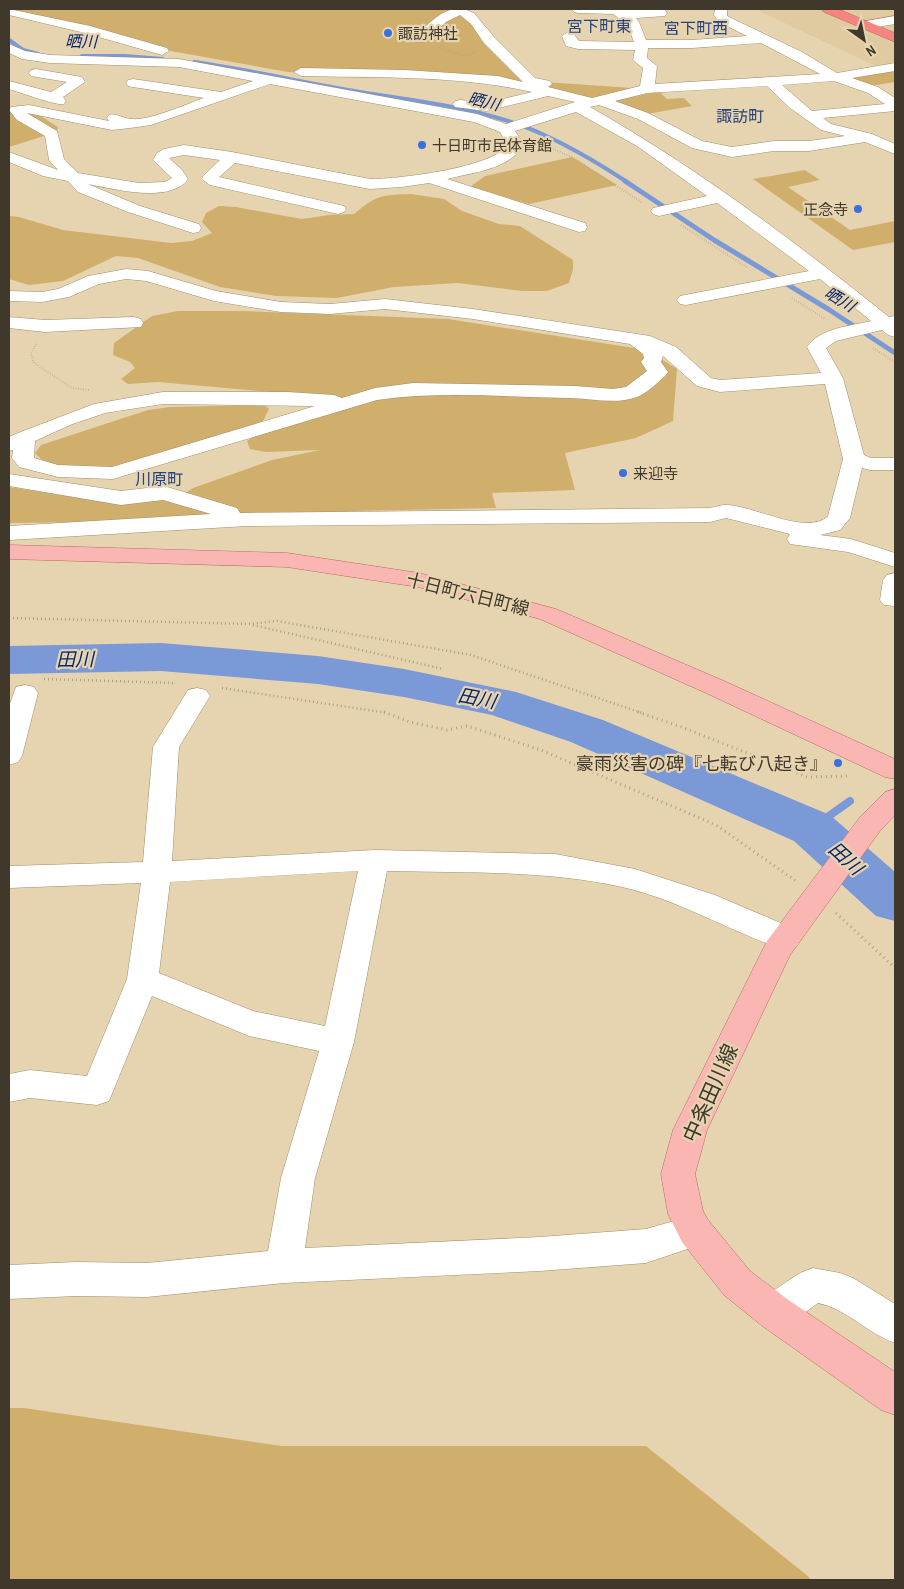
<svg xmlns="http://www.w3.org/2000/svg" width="904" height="1589" viewBox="0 0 904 1589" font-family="'Archivo Narrow','Noto Sans JP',sans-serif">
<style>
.built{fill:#e0caa0}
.green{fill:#d0af6d}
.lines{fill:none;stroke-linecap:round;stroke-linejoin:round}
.stream-far2{stroke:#7a99d6;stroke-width:4}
.stream-far1{stroke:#7a99d6;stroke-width:5}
.stream{stroke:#7a99d6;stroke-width:8}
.river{fill:#7a99d6;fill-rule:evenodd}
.minor-casing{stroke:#9f8e6c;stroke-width:1}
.major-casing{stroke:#b66a62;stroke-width:1}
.highway-casing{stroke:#b66a62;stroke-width:1}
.path-far2{stroke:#ad9f82;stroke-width:2;stroke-dasharray:0.5 2;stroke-linecap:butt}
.path-far1{stroke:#ad9f82;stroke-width:2.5;stroke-dasharray:1 3;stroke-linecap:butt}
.path{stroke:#ad9f82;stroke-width:3;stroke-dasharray:1 4;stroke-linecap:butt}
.minor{fill:#fff;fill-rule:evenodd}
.major{fill:#fab6b3;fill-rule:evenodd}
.highway{fill:#f68580;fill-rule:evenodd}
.poi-dot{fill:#3c6ede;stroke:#e6d4b0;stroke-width:2}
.labels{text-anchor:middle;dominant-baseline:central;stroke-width:4.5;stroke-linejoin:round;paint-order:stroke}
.far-poi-label{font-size:15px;fill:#40382a;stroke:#e6d4b0;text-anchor:start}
.far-neighbourhood-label{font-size:16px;fill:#29437b;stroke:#e6d4b0}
.far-water-label{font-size:16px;font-style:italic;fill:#0a266d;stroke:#e6d4b0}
.street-label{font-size:18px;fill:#40382a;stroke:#e6d4b0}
.poi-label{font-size:18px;fill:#40382a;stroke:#e6d4b0;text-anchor:end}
.water-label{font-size:19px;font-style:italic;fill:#0a266d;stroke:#e6d4b0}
.near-street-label{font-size:21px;fill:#40382a;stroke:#e6d4b0}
</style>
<rect width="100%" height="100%" fill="#e6d4b0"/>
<path class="built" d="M 758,9 L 895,9 L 895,75 L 763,13 Z"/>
<g class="green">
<path d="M 9,9 L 447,9 L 458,11 L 530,81 L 647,89 L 599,100 L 498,80 L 288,72 L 148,47 L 85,29 L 9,11 Z"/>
<path d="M 895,70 L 895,82 L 870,86 L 844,78 Z"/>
<path d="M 656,92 L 660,92 L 667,99 L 684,98 L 692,106 L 647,114 L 612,101 Z"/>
<path d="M 9,109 L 39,115 L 58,127 L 57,132 L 9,147 Z"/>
<path d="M 572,157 L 617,185 L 529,204 L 470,187 L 485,176 Z"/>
<path d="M 805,170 L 820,180 L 788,187 L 850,230 L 895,221 L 895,242 L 853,250 L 753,179 Z"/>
<path d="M 411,194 L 444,199 L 462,211 L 499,224 L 520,226 L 573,260 L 573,269 L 569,283 L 547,291 L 522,291 L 458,283 L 394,287 L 337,298 L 276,296 L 220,287 L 138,258 L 116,256 L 63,281 L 29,285 L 9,279 L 9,216 L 19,217 L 63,230 L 171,243 L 192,241 L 212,233 L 202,222 L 206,213 L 219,206 L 236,207 L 302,219 L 329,215 L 354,214 C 376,195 382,195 411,194 Z"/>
<path d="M 178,311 L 243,311 L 448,319 L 647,350 L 677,369 L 673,421 L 636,438 L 565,453 L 575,490 L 492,493 L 496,508 L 355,511 L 252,520 L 9,523 L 9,487 L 107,502 L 175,499 L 193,488 L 272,460 L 320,450 L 266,452 L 250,449 L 247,441 L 285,417 L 316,411 L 328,397 L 158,382 L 128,384 L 121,379 L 135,368 L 130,362 L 113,355 L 114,343 L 152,316 Z"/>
<path d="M 265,405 L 269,409 L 262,423 L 113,469 L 57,467 L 43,461 L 35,453 L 41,445 L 148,410 L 170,407 Z"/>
<path d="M 9,1408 L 24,1408 L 282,1446 L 646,1446 L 809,1577 L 810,1580 L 9,1580 Z"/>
</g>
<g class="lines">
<g class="stream-far2">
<path d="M 9,40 L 23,50 L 38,54"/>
<path d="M 82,56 L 125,56 L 163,59"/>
<path d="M 194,62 C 246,69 296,81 348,90 C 400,99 454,104 505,120 C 548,133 589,157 627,182"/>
</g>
<path class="stream-far1" d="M 625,181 L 714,240 L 828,309 L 895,353"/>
<path class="stream" d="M 812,828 L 850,801"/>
<path class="river" d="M 161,643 L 318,656 L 404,669 L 516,692 L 603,720 L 830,815 L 895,872 L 895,921 L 876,916 L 794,841 L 571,742 L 492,715 L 404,697 L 318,684 L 161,671 L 9,674 L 9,646 Z"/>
<g class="minor-casing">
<g id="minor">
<path d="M 9,9 L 90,26 L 167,48 L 169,51 L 162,55 L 81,32 L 9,15 Z"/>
<path d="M 454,9 L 464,9 L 474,13 L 494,37 L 535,78 L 550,81 L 552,84 L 548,87 L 592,98 L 640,86 L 643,68 L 633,60 L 635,50 L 578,49 L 566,46 L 562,36 L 568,32 L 573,33 L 579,41 L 634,42 L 627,24 L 613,14 L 578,13 L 574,12 L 572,9 L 665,10 L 667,13 L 665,16 L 636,18 L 639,22 L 646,40 L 692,40 L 747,36 L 719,22 L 714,15 L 715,9 L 727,9 L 727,16 L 802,52 L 837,73 L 895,63 L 895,71 L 852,78 L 878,87 L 895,98 L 895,111 L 823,118 L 831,124 L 872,134 L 895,144 L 895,154 L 865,142 L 809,151 L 774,151 L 732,157 L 692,148 L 638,119 L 599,105 L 590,107 C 696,167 794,241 889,317 L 895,316 L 895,337 L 888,335 L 882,330 L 836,341 L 826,348 L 843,378 L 864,455 L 871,458 L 895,458 L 895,470 L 870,470 L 862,468 L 850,518 L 840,530 L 820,535 L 851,539 L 895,553 L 895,567 L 848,552 L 790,544 L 787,539 L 790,534 L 726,518 L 710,522 L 247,526 L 9,540 L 9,526 L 211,514 L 163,500 L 121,505 L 9,486 L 9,474 L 121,491 L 164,486 L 237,508 L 240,513 L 710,508 C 715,507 721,505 725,505 C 751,504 807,537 828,516 L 843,459 L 825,384 L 720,392 L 697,386 L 663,356 L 661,362 L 668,372 L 665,376 C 657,383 647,393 637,397 C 615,405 591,398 569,398 C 505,397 440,391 377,400 L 113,479 L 58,477 L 19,467 L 12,458 L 13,450 L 9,451 L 9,437 L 18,433 L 94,404 L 163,392 L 288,392 L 334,395 L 342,398 L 375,388 L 413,383 L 575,386 L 613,389 L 626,387 L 647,371 L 641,362 L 644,358 L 643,354 L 630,344 L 473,319 L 385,309 L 330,314 L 281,312 L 214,301 L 146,281 L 126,279 L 99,284 L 69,297 L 42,302 L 9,301 L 9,291 L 42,292 L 58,289 L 88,276 L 126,269 L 148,271 L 216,291 L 281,302 L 330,304 L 385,299 L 473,309 L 650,336 L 676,347 L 711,378 L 720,380 L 821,373 L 807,347 C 820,328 850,326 871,321 L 820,279 L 686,305 L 680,304 L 677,300 L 680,296 L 809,271 L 717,203 L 659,216 L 653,214 L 651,211 L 653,208 L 707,196 L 637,146 L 576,112 L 515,131 L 524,145 C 508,170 474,172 447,179 L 585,223 L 587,227 L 585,231 L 579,232 L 429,183 L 402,187 L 370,189 L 235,163 L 219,177 L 344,206 L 346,209 L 344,212 L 338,214 L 210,185 L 202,179 L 203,176 L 220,160 L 184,155 L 169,158 L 182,170 L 188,179 C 170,204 114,189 88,184 L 140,206 L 199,224 L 201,228 L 199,232 L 193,233 L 128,212 L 78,192 L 68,181 L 43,176 L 9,162 L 9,152 L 58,170 L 49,160 L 45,136 L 17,120 L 9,110 L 11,107 L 29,105 L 109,121 L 107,118 L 109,115 C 118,113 123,119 132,119 C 148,121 187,104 204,98 L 133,87 L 128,86 L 126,83 L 128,80 L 133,79 L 221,92 L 253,81 L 179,67 L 50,63 L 22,59 L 9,53 L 9,44 L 25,51 L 50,55 L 179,59 L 477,114 L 506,124 L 575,102 L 548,96 L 486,111 L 455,107 L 453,104 L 455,101 L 460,100 L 486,103 L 532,92 C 457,75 378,78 301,76 L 294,72 L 301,68 L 405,70 L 498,76 L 523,82 L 484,43 L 471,24 L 460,15 L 446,22 L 425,42 L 415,42 L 413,39 L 415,36 C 428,25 437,13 454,9 ZM 761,43 L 820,74 L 655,84 L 657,66 L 647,58 L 648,48 L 692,48 ZM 834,81 L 868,93 L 885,104 L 812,111 L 782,85 ZM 270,84 L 474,122 L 500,132 L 508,145 C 492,168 399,179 370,179 L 232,152 L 184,145 L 164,149 L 157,153 L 153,160 L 172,178 L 165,182 L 139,183 L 78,173 L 64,159 L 57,131 L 27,113 L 112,130 L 130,128 L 151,125 ZM 767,86 L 790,108 L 821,130 L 845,136 L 809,141 L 774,141 L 732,147 L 702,141 L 648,113 L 615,101 L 647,93 ZM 163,404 L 315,406 L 112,467 L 58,465 L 34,458 L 35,441 L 70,425 L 105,413 Z"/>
<path d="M 895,16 L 895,24 L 866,29 L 860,25 L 861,22 Z"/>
<path d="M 36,69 L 82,77 L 85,82 L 63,97 L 66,101 L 64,104 C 57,106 19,92 9,89 L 9,81 L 51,92 L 67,82 L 31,76 L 29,73 L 31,70 Z"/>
<path d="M 134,317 L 141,319 L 143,323 L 141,327 L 45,332 L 9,328 L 9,317 L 45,320 Z"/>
<path d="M 895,573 L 895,606 L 884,605 L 880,600 L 883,580 L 887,575 Z"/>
<path d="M 25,685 L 34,687 L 38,693 L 22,756 L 18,762 L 9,765 L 9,706 L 16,687 Z"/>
<path d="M 197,688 L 206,690 L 210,696 L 179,747 L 172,861 L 375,850 L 555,854 L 635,869 L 715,895 L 797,930 L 801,938 L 797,946 L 786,950 C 730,932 680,900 622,887 C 546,870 466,873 387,871 L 354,1042 L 315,1178 L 305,1248 L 540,1237 L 646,1229 L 695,1215 L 708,1220 L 713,1231 L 708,1242 L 646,1263 L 540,1271 L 284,1283 L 147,1297 L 76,1296 L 9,1299 L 9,1265 L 76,1262 L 147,1263 L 268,1251 L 281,1178 L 319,1051 L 249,1036 L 152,996 L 109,1101 L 97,1105 L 30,1098 L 9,1102 L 9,1074 L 30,1070 L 87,1076 L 127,979 L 141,883 L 9,888 L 9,866 L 143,862 L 153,747 L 188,690 ZM 358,871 L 325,1026 L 253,1011 L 159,973 L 170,882 Z"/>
<path d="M 813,1268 L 840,1273 L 853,1278 L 895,1304 L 895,1343 C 867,1333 847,1309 818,1303 L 787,1325 L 774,1330 L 761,1325 L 755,1312 L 761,1299 L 800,1273 Z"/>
</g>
</g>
<g class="major-casing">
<g id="major">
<path d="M 9,545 L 287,553 L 419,573 L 556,609 L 724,681 L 895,759 L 895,779 L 885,777 L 706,693 L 540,619 L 418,587 L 287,567 L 9,559 Z"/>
<path d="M 895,789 L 895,815 L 880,831 L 790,955 L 707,1130 L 695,1174 L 703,1211 L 708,1220 L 750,1271 L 787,1299 L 895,1372 L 895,1415 L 881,1410 L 761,1325 L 724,1295 L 682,1242 L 668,1214 L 661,1174 L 673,1130 L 767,941 L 860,817 L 885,792 Z"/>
</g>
</g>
<g class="highway-casing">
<path id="highway" d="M 822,9 L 838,9 L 895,33 L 895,42 L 824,12 Z"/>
</g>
<g class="path-far2">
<path d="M 439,48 L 466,56 L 475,52"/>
<path d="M 537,142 L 572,157 L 641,202"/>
<path d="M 681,225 L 748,268"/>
<path d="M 792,298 L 825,319"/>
<path d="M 36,344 L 31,354 L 34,363 L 72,388 L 89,390"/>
<path d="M 873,348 L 895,362"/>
</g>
<g class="path-far1">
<path d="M 9,618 L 250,624 L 277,621 L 471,655 L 642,713"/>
<path d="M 253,625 L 443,669"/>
<path d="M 44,679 L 176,683"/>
<path d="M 222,688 L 388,713"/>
</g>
<g class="path">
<path d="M 384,712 L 410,722 L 447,730 L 467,726 L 541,750 L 716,825 L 796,881"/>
<path d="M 638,712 L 684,728 L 807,777 L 848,776"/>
<path d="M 836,913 L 895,968"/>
</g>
<use href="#minor" class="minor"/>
<use href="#major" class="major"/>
<use href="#highway" class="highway"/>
</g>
<g class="poi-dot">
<circle cx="388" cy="33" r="5"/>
<circle cx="422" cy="145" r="5"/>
<circle cx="858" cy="209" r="5"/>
<circle cx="623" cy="473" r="5"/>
<circle cx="838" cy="763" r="5"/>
</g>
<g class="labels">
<g class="far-poi-label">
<text x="398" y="33">諏訪神社</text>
<text x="432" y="145">十日町市民体育館</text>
<text x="848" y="209" text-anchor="end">正念寺</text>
<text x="633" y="473">来迎寺</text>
</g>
<g class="far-neighbourhood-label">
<text x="599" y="26">宮下町東</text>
<text x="696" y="28">宮下町西</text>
<text x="740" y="116">諏訪町</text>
<text x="159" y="479">川原町</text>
</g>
<g class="far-water-label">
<text transform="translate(81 41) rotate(1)">晒川</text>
<text transform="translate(484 101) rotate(14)">晒川</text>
<text transform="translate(840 299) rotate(31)">晒川</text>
</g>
<g class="street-label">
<text transform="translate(468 594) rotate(14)">十日町六日町線</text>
</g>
<g class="poi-label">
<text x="828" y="763">豪雨災害の碑『七転び八起き』</text>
</g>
<g class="water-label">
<text transform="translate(75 659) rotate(-1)">田川</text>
<text transform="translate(477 698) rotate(11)">田川</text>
<text transform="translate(846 858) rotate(42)">田川</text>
</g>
<g class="near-street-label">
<text transform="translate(710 1093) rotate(-66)">中条田川線</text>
</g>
</g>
<rect width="904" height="1589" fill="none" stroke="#40382a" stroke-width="20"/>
<g transform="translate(864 40) rotate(147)" stroke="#e6d4b0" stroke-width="4" paint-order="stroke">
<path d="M0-4L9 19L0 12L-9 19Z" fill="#40382a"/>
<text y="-8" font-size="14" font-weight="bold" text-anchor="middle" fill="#40382a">N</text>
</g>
</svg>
